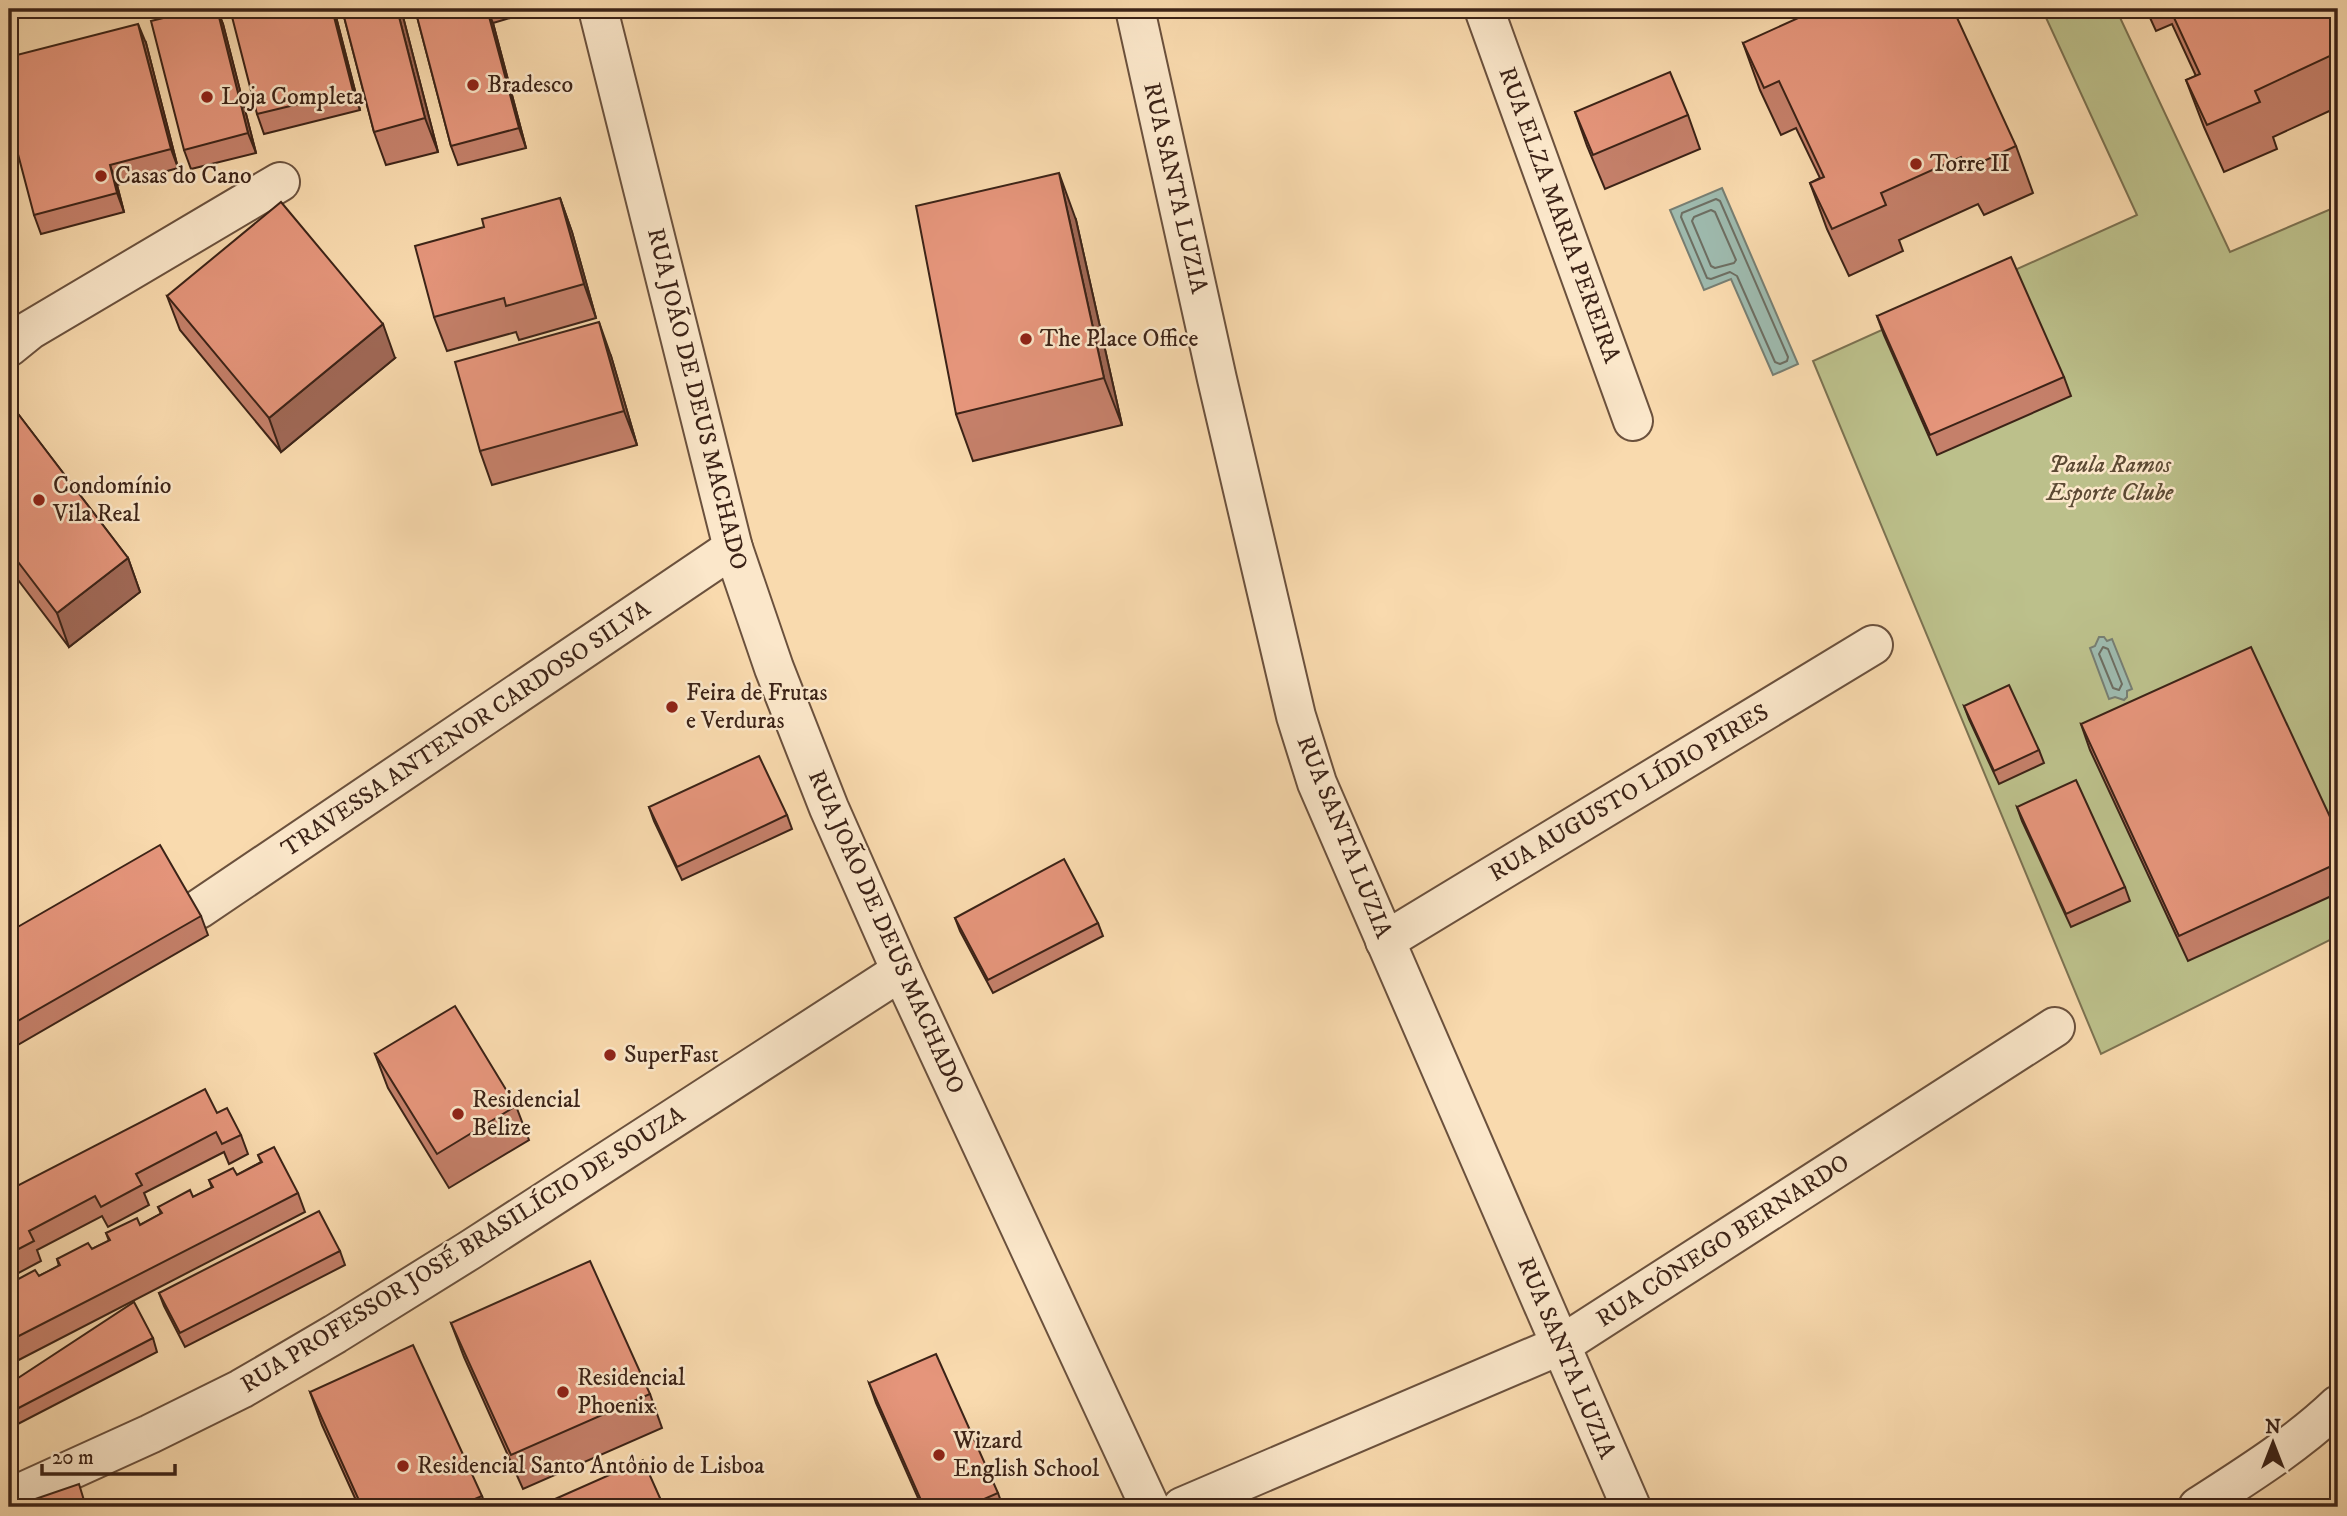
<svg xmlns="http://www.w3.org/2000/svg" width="2347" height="1516" viewBox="0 0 2347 1516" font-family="'IM FELL DW Pica',serif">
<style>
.green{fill:#bcc08b;stroke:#7c7251;stroke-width:2}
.water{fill:#9ebaae;stroke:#777e72;stroke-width:2}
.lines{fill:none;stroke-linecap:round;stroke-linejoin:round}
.shore{stroke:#6d6e62;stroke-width:2}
.minor-casing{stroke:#6b513d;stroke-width:42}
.minor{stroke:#fbe7ca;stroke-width:38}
.wall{fill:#c5806a;stroke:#3c2317;stroke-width:2}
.shaded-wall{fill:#a06856;stroke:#3c2317;stroke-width:2}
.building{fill:#e5957b;stroke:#3c2317;stroke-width:2}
.poi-dot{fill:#8f2418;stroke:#fbe7ca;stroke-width:2.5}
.labels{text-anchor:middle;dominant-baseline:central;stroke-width:5;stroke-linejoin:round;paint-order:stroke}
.poi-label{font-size:24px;fill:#3c2317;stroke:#fbe7ca;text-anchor:start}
.street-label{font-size:24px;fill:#3c2317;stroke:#fbe7ca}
.park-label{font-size:24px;font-style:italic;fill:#5c4a34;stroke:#fbe7ca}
</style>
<rect width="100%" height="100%" fill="#f9daae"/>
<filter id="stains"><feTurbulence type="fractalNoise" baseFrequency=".00286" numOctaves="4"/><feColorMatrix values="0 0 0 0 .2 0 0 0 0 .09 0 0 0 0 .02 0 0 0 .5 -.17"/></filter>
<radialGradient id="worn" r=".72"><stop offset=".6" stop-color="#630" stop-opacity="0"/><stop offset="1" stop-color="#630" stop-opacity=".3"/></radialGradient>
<path class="green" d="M 2042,9 L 2116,9 L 2230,252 L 2338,206 L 2338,936 L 2101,1054 L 1813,361 L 2137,215 Z"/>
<g class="water">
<path d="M 1722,188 L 1798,364 L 1773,375 L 1731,279 L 1704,290 L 1670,210 Z"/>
<path d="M 2099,637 L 2104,637 L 2107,641 L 2112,639 L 2132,689 L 2127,691 L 2127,697 L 2124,700 L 2115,697 L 2109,699 L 2090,648 L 2095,646 Z"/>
</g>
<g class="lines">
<g class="shore">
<path d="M 1716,199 L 1720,201 L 1788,357 L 1787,361 L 1780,364 L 1775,362 L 1737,276 L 1730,272 L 1711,279 L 1707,278 L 1681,217 L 1682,213 Z"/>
<path d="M 1711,210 L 1715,212 L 1736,260 L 1734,263 L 1715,268 L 1711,266 L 1692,221 L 1694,217 Z"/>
<path d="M 2103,647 L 2108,649 L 2122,684 L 2119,690 L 2113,688 L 2099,654 Z"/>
</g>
<g class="minor-casing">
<g id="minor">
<path d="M 598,9 L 733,548 L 774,668 L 829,808 L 901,971 L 1150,1507"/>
<path d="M 1135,9 L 1217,379 L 1296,716 L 1317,783 L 1631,1507"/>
<path d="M 1484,9 L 1633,421"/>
<path d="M 9,347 L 30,330 L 280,182"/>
<path d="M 199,909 L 733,548"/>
<path d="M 1385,941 L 1873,645"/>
<path d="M 9,1498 L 150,1434 L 241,1389 L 335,1334 L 470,1250 L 901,971"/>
<path d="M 1182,1507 L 1561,1345 L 2055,1027"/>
<path d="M 2198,1507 C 2246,1476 2296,1445 2338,1405"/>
</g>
</g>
<use href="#minor" class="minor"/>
</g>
<g class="wall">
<path d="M 217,9 L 223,24 L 256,153 L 191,169 L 184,150 Z"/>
<path d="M 334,9 L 360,110 L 264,134 L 257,114 Z"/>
<path d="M 342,9 L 401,9 L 438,152 L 386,165 L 374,132 Z"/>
<path d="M 415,9 L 526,9 L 527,13 L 493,23 L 526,148 L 458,165 L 451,146 Z"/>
<path d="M 667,9 L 703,9 L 670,17 Z"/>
<path d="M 1219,9 L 1252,9 L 1222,16 Z"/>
<path d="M 2146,9 L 2338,9 L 2338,107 L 2273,137 L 2277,149 L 2224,172 L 2204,127 L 2186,80 L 2196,76 L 2172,24 L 2156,31 Z"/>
<path d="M 146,43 L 178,168 L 117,185 L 124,212 L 41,234 L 34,215 Z"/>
<path d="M 1743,43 L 2016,146 L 2033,193 L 1984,215 L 1978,204 L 1899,240 L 1903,251 L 1849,276 L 1827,229 L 1810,183 L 1820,178 L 1796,128 L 1781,135 L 1760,90 Z"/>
<path d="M 1575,112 L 1688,115 L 1700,149 L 1605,189 L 1587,146 Z"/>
<path d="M 560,198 L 572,232 L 596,318 L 519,340 L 516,332 L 447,351 L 434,317 L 484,227 Z"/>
<path d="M 1076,220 L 1122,425 L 973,461 L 956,414 Z"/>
<path d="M 167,296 L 395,358 L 281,452 L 180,330 Z"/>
<path d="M 1877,316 L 2064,377 L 2071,396 L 1937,455 L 1884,335 Z"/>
<path d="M 611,356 L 637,445 L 492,485 L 480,451 Z"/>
<path d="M 9,402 L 128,558 L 140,592 L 69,647 L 9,568 Z"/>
<path d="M 1964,706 L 2039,750 L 2044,763 L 1999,784 L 1969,719 Z"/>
<path d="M 2081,724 L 2338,834 L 2338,893 L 2188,961 L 2090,750 Z"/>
<path d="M 649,807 L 787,815 L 792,829 L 682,880 L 654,821 Z"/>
<path d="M 2017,807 L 2125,887 L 2130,901 L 2071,927 L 2022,821 Z"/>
<path d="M 201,916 L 208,935 L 9,1050 L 9,932 Z"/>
<path d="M 955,918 L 1098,923 L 1103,936 L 993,993 L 960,931 Z"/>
<path d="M 375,1054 L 516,1106 L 529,1140 L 449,1188 L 388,1088 Z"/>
<path d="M 217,1113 L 241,1135 L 248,1154 L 229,1164 L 224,1152 L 144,1193 L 149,1205 L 108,1227 L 102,1216 L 37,1250 L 41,1261 L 9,1278 L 9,1190 Z"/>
<path d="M 258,1155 L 298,1193 L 305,1212 L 9,1365 L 9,1292 L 11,1291 L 9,1285 L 39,1276 L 59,1266 L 57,1259 L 92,1249 L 109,1241 L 106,1233 L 140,1225 L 161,1214 L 158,1207 L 193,1197 L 212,1188 L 209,1180 L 237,1175 L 261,1162 Z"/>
<path d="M 340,1251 L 345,1265 L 185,1347 L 164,1306 L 159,1293 Z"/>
<path d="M 451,1323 L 650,1394 L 662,1428 L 523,1489 L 464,1357 Z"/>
<path d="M 153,1338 L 157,1352 L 12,1427 L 9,1420 L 9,1384 Z"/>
<path d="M 869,1383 L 998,1493 L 1003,1507 L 922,1507 L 876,1403 Z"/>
<path d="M 310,1392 L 482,1496 L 486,1507 L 359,1507 L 322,1425 Z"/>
</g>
<g class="shaded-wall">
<path d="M 217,9 L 223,24 L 256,153 L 248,133 Z"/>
<path d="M 332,9 L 334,9 L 360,110 L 353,91 Z"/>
<path d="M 397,9 L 401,9 L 438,152 L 425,118 Z"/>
<path d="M 487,9 L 493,23 L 526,148 L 519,128 Z"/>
<path d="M 138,24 L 146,43 L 178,168 L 171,149 Z"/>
<path d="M 110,165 L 117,185 L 124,212 L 117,193 Z"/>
<path d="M 1059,173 L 1076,220 L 1122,425 L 1104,378 Z"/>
<path d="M 560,198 L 572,232 L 596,318 L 584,284 Z"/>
<path d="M 599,322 L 611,356 L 637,445 L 624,411 Z"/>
<path d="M 383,324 L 395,358 L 281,452 L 269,418 Z"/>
<path d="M 128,558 L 140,592 L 69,647 L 57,613 Z"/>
</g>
<g class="building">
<path d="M 200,9 L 217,9 L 248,133 L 184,150 L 151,21 Z"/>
<path d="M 230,9 L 332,9 L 353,91 L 257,114 Z"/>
<path d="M 342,9 L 397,9 L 425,118 L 374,132 Z"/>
<path d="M 415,9 L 487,9 L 519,128 L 451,146 Z"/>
<path d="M 1818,9 L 1953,9 L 2016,146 L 1967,169 L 1961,157 L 1881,193 L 1886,205 L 1832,229 L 1810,183 L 1824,177 L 1779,81 L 1764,88 L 1743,43 Z"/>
<path d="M 2170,9 L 2338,9 L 2338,57 L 2336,53 L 2255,91 L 2260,102 L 2207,125 L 2186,80 L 2200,74 Z"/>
<path d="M 138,24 L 171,149 L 110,165 L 117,193 L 34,215 L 9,120 L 9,57 Z"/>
<path d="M 1670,72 L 1688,115 L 1593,155 L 1575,112 Z"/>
<path d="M 1059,173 L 1104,378 L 956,414 L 916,206 Z"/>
<path d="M 560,198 L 584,284 L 506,306 L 504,298 L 434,317 L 415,246 L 484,227 L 482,219 Z"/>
<path d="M 281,202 L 383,324 L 269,418 L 167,296 Z"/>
<path d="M 2011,257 L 2064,377 L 1930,435 L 1877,316 Z"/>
<path d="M 599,322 L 624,411 L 480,451 L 455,362 Z"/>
<path d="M 9,402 L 128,558 L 57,613 L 9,550 Z"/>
<path d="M 2251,647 L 2338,834 L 2338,863 L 2179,936 L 2081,724 Z"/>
<path d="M 2009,685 L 2039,750 L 1994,771 L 1964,706 Z"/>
<path d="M 759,756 L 787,815 L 677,867 L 649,807 Z"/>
<path d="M 2076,780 L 2125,887 L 2066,914 L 2017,807 Z"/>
<path d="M 160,845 L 201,916 L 9,1026 L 9,932 Z"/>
<path d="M 1064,859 L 1098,923 L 988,980 L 955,918 Z"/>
<path d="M 455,1006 L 516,1106 L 437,1154 L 375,1054 Z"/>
<path d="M 205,1089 L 217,1113 L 227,1108 L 241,1135 L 222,1144 L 216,1132 L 136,1174 L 142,1185 L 101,1207 L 95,1196 L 29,1231 L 34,1241 L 9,1254 L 9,1190 Z"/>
<path d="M 274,1147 L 298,1193 L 9,1341 L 9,1292 L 11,1290 L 9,1284 L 35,1270 L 39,1276 L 60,1265 L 57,1259 L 88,1243 L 92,1249 L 110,1240 L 106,1233 L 137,1218 L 140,1225 L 162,1213 L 158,1207 L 190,1190 L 193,1197 L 213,1187 L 209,1180 L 233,1168 L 237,1175 L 262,1162 L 258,1155 Z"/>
<path d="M 319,1211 L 340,1251 L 180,1333 L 159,1293 Z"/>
<path d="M 590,1261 L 650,1394 L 511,1455 L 451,1323 Z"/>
<path d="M 134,1302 L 153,1338 L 9,1413 L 9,1384 Z"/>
<path d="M 413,1345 L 482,1496 L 456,1507 L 362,1507 L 310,1392 Z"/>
<path d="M 936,1354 L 998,1493 L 966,1507 L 924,1507 L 869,1383 Z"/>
<path d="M 643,1460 L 664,1507 L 537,1507 Z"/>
<path d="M 79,1484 L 86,1507 L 12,1507 Z"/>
</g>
<g class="poi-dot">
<circle cx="473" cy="85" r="7"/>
<circle cx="207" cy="97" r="7"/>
<circle cx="1916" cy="164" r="7"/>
<circle cx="101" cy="176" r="7"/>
<circle cx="1026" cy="339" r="7"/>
<circle cx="39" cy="500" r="7"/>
<circle cx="672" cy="707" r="7"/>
<circle cx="610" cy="1055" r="7"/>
<circle cx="458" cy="1114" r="7"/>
<circle cx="563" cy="1392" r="7"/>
<circle cx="939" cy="1455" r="7"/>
<circle cx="403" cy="1466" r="7"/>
</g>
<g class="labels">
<g class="poi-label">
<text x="487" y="85">Bradesco</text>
<text x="221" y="97">Loja Completa</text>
<text x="1930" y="164">Torre II</text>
<text x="115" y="176">Casas do Cano</text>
<text x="1040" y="339">The Place Office</text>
<text x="53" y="486">Condomínio<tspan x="53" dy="28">Vila Real</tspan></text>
<text x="686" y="693">Feira de Frutas<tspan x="686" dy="28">e Verduras</tspan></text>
<text x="624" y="1055">SuperFast</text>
<text x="472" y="1100">Residencial<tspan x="472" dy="28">Belize</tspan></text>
<text x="577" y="1378">Residencial<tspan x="577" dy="28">Phoenix</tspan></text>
<text x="953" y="1441">Wizard<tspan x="953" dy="28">English School</tspan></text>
<text x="417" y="1466">Residencial Santo Antônio de Lisboa</text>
</g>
<g class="street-label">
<text transform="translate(1175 188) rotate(77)">RUA SANTA LUZIA</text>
<text transform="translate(1559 215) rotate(70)">RUA ELZA MARIA PEREIRA</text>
<text transform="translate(697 399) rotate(76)">RUA JOÃO DE DEUS MACHADO</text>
<text transform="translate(466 729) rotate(-34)">TRAVESSA ANTENOR CARDOSO SILVA</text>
<text transform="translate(1629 793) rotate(-31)">RUA AUGUSTO LÍDIO PIRES</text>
<text transform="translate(1344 837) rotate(68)">RUA SANTA LUZIA</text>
<text transform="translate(886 932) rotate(66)">RUA JOÃO DE DEUS MACHADO</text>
<text transform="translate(1723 1241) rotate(-33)">RUA CÔNEGO BERNARDO</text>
<text transform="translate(463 1250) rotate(-32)">RUA PROFESSOR JOSÉ BRASILÍCIO DE SOUZA</text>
<text transform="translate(1566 1358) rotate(67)">RUA SANTA LUZIA</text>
</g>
<g class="park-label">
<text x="2110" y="465">Paula Ramos<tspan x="2110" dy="28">Esporte Clube</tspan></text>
</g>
</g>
<rect width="2347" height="1516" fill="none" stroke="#f9daae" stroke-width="35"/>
<rect x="10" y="10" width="2326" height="1495" fill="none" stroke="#3c2317" stroke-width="3.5"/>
<rect x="18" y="18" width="2312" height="1481" fill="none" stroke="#3c2317" stroke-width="2"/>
<g transform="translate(2273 1443)" stroke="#fbe7ca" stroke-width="5" paint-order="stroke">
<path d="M0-5L12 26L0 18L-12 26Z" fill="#3c2317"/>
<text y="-10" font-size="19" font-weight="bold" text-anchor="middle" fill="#3c2317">N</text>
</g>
<path d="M42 1464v10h133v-10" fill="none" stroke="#3c2317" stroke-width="3.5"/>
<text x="52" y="1464" font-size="21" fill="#3c2317" stroke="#fbe7ca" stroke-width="5" paint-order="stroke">20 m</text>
<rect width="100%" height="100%" filter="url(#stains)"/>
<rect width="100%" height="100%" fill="url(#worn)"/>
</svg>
